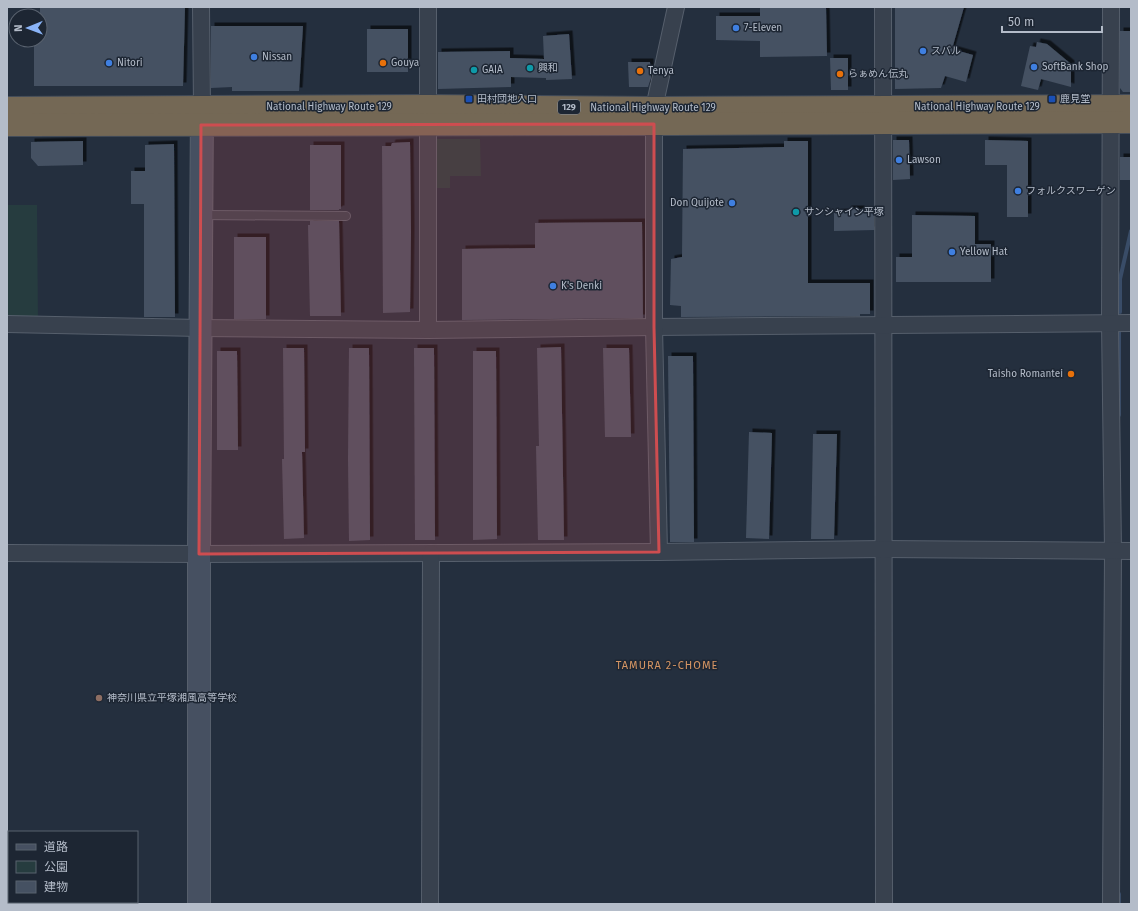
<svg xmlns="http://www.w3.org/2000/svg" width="1138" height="911" viewBox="0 0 1138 911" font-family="'Fira Sans','Noto Sans JP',sans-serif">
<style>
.green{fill:#263c3f}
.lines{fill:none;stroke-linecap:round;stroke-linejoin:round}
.stream{stroke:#394c67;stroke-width:4}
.building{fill:#455162;filter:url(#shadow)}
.lane-casing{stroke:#565f6c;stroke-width:10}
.street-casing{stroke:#565f6c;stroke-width:18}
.secondary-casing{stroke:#565f6c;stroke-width:24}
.highway-casing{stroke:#434c59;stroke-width:24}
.lane{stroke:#38414e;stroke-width:8}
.street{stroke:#38414e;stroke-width:16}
.secondary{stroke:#465061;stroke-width:22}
.highway{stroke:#746855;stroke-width:22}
.marked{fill:#ce4d50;fill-opacity:0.2;stroke:#ce4d50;stroke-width:3;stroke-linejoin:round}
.shop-dot{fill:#3f7fe0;stroke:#1d2633;stroke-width:1.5}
.food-dot{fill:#e8710a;stroke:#1d2633;stroke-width:1.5}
.culture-dot{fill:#0f9aa8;stroke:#1d2633;stroke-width:1.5}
.transit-dot{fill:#1a4fb4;stroke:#1d2633;stroke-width:1.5}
.education-dot{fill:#8d6e63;stroke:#1d2633;stroke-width:1.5}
.labels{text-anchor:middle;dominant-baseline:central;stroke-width:3;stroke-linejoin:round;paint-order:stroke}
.shield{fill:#1d2633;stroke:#878f9c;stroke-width:1}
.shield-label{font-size:9px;font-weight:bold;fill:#b4bcc9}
.poi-label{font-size:10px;fill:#b4bcc9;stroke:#1d2633;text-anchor:start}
.street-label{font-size:10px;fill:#b4bcc9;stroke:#1d2633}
.neighbourhood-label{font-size:11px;letter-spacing:1px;fill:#d59563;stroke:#1d2633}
</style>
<defs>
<filter id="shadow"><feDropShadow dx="3.5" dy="-3.5" stdDeviation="0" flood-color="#0009"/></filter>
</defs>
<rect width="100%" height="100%" fill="#242f3e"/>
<g class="green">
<path d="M 436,139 L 480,139 L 481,176 L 450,176 L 450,188 L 436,188 Z"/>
<path d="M 7,205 L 37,205 L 38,318 L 7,318 Z"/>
</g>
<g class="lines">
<g class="stream">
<path d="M 1120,312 L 1120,279 L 1131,231"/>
<path d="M 1119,415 L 1119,329"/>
<path d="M 1119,894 L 1119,904"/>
</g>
</g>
<g class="building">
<path d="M 40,7 L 185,7 L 183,86 L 34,86 L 34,40 L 40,40 Z"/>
<path d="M 760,7 L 826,7 L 827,56 L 760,57 L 760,41 L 716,40 L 716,16 L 760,16 Z"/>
<path d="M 895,7 L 964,7 L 952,49 L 973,55 L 966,82 L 945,76 L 941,88 L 895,89 Z"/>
<path d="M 211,26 L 303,26 L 299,91 L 232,91 L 232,87 L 211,88 Z"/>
<rect x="367" y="29" width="41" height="43"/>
<path d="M 1120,31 L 1131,31 L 1131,92 L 1123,92 L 1120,88 Z"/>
<path d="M 569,34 L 572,79 L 546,80 L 546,78 L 511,77 L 511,87 L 438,89 L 438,52 L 510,51 L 510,58 L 544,59 L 543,36 Z"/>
<path d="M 1037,42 L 1047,44 L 1071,64 L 1071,87 L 1041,79 L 1038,90 L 1021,86 L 1030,46 L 1036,47 Z"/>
<path d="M 830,58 L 848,58 L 848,90 L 831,90 Z"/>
<path d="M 628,62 L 650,62 L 651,78 L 648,87 L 629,87 Z"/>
<path d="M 893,140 L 909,140 L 910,179 L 893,180 Z"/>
<path d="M 985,140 L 1028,141 L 1028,217 L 1007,217 L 1007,165 L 985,165 Z"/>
<path d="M 83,141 L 83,165 L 38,166 L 31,158 L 31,142 Z"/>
<path d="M 784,141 L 808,141 L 808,283 L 870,283 L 870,314 L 860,314 L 860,316 L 681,317 L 681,306 L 670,305 L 671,259 L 682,257 L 683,149 L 784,147 Z"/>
<path d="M 410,142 L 411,232 L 410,312 L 383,313 L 382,146 L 391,146 L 392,143 Z"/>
<path d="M 174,144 L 175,317 L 144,317 L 144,204 L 131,204 L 131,171 L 145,171 L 145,145 Z"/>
<path d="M 310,145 L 341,145 L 341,209 L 339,209 L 339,210 L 310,210 Z"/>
<rect x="1120" y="157" width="11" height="23"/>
<path d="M 848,209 L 861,209 L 861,213 L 874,212 L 874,230 L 834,231 L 834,213 L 847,212 Z"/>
<path d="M 912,215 L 975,216 L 975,244 L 991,244 L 991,282 L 896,282 L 896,257 L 912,257 Z"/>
<path d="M 310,221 L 339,221 L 341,316 L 310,316 L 308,225 L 310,225 Z"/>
<path d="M 642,222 L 643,318 L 462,320 L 462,249 L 535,248 L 535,223 Z"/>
<rect x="234" y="237" width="32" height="82"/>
<path d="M 561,347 L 564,540 L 538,540 L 536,446 L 539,446 L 537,348 Z"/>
<path d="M 283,348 L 304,348 L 305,452 L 302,452 L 304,538 L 284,539 L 282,459 L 284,459 Z"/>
<path d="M 349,348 L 369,348 L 370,540 L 349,541 L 348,459 Z"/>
<path d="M 414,348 L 434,348 L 435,540 L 415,540 Z"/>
<path d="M 603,348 L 629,348 L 631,437 L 605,437 Z"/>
<path d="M 217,351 L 237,351 L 238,450 L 217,450 Z"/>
<path d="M 473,351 L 496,351 L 497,539 L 473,540 Z"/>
<path d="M 668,356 L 693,356 L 694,542 L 670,542 Z"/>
<path d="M 749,432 L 772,433 L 769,539 L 746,538 Z"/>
<path d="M 813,434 L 837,434 L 834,539 L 811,539 Z"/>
</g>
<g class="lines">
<g class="lane-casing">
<path id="lane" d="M 202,215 L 346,216"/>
</g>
<g class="street-casing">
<g id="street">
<path d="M 201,7 L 202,107"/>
<path d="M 883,7 L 884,904"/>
<path d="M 1111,7 L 1110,323 L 1113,551 L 1111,904"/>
<path d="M 7,324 L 200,328 L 428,330 L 654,327 L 1131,323"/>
<path d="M 428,330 L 428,7"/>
<path d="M 659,552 L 654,327 L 654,108 L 676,7"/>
<path d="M 7,553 L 199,554 L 659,552 L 883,549 L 1131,551"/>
<path d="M 430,904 L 431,553"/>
</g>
</g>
<g class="secondary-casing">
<path id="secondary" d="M 199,904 L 199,554 L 202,107"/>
</g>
<g class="highway-casing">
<g id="highway">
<path d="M 7,108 L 428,106 L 654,108 L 1131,106"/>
<path d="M 7,125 L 673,124 L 1131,122"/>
</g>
</g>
<use href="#lane" class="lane"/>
<use href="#street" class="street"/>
<use href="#secondary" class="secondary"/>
<use href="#highway" class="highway"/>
</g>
<path class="marked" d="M 654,124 L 654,327 L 659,552 L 199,554 L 201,125 Z"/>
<g class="shop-dot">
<circle cx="736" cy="28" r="4"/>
<circle cx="923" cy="51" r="4"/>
<circle cx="254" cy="57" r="4"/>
<circle cx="109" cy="63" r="4"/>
<circle cx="1034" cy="67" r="4"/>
<circle cx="899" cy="160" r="4"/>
<circle cx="1018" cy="191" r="4"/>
<circle cx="732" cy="203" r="4"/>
<circle cx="952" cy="252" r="4"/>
<circle cx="553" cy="286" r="4"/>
</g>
<g class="food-dot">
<circle cx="383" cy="63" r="4"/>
<circle cx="640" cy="71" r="4"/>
<circle cx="840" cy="74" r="4"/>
<circle cx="1071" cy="374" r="4"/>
</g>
<g class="culture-dot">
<circle cx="530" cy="68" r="4"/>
<circle cx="474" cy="70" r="4"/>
<circle cx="796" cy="212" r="4"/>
</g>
<g class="transit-dot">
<rect x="465" y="95" width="8" height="8" rx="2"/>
<rect x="1048" y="95" width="8" height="8" rx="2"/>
</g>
<circle class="education-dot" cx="99" cy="698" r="4"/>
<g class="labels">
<rect class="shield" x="558" y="100" width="22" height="14" rx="3"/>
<g class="shield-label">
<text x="569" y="107">129</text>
</g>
<g class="poi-label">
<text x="744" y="28">7-Eleven</text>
<text x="931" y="51">スバル</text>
<text x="262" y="57">Nissan</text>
<text x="117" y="63">Nitori</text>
<text x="391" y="63">Gouya</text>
<text x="1042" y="67">SoftBank Shop</text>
<text x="538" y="68">興和</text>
<text x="482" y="70">GAIA</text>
<text x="648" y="71">Tenya</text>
<text x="848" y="74">らぁめん伝丸</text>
<text x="477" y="99">田村団地入口</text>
<text x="1060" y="99">鹿見堂</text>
<text x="907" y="160">Lawson</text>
<text x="1026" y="191">フォルクスワーゲン</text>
<text x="724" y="203" text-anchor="end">Don Quijote</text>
<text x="804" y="212">サンシャイン平塚</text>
<text x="960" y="252">Yellow Hat</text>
<text x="561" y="286">K's Denki</text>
<text x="1063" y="374" text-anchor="end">Taisho Romantei</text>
<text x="107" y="698">神奈川県立平塚湘風高等学校</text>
</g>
<g class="street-label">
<text x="329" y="107">National Highway Route 129</text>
<text x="977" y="107">National Highway Route 129</text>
<text x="653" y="108">National Highway Route 129</text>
</g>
<g class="neighbourhood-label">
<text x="667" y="665">TAMURA 2-CHOME</text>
</g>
</g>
<rect width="1138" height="911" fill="none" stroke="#b4bcc9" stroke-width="16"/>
<rect x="8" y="831" width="130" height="72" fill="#1d2633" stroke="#59626f"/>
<rect x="16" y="844" width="20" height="6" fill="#465061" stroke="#59626f"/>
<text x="44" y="851" font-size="12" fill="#b4bcc9">道路</text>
<rect x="16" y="861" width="20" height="12" fill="#263c3f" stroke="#59626f"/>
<text x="44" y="871" font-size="12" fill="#b4bcc9">公園</text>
<rect x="16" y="881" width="20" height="12" fill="#455162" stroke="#59626f"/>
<text x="44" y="891" font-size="12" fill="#b4bcc9">建物</text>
<g transform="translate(28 28) rotate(269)"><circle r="19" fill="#1d2633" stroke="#59626f"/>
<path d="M0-3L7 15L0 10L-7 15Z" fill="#8ab4f8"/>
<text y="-6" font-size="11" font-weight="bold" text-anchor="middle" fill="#b4bcc9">N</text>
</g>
<path d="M1002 26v6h100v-6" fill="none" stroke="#b4bcc9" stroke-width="2"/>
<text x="1008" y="26" font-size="12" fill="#b4bcc9" stroke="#1d2633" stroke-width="3" paint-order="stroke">50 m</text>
</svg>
